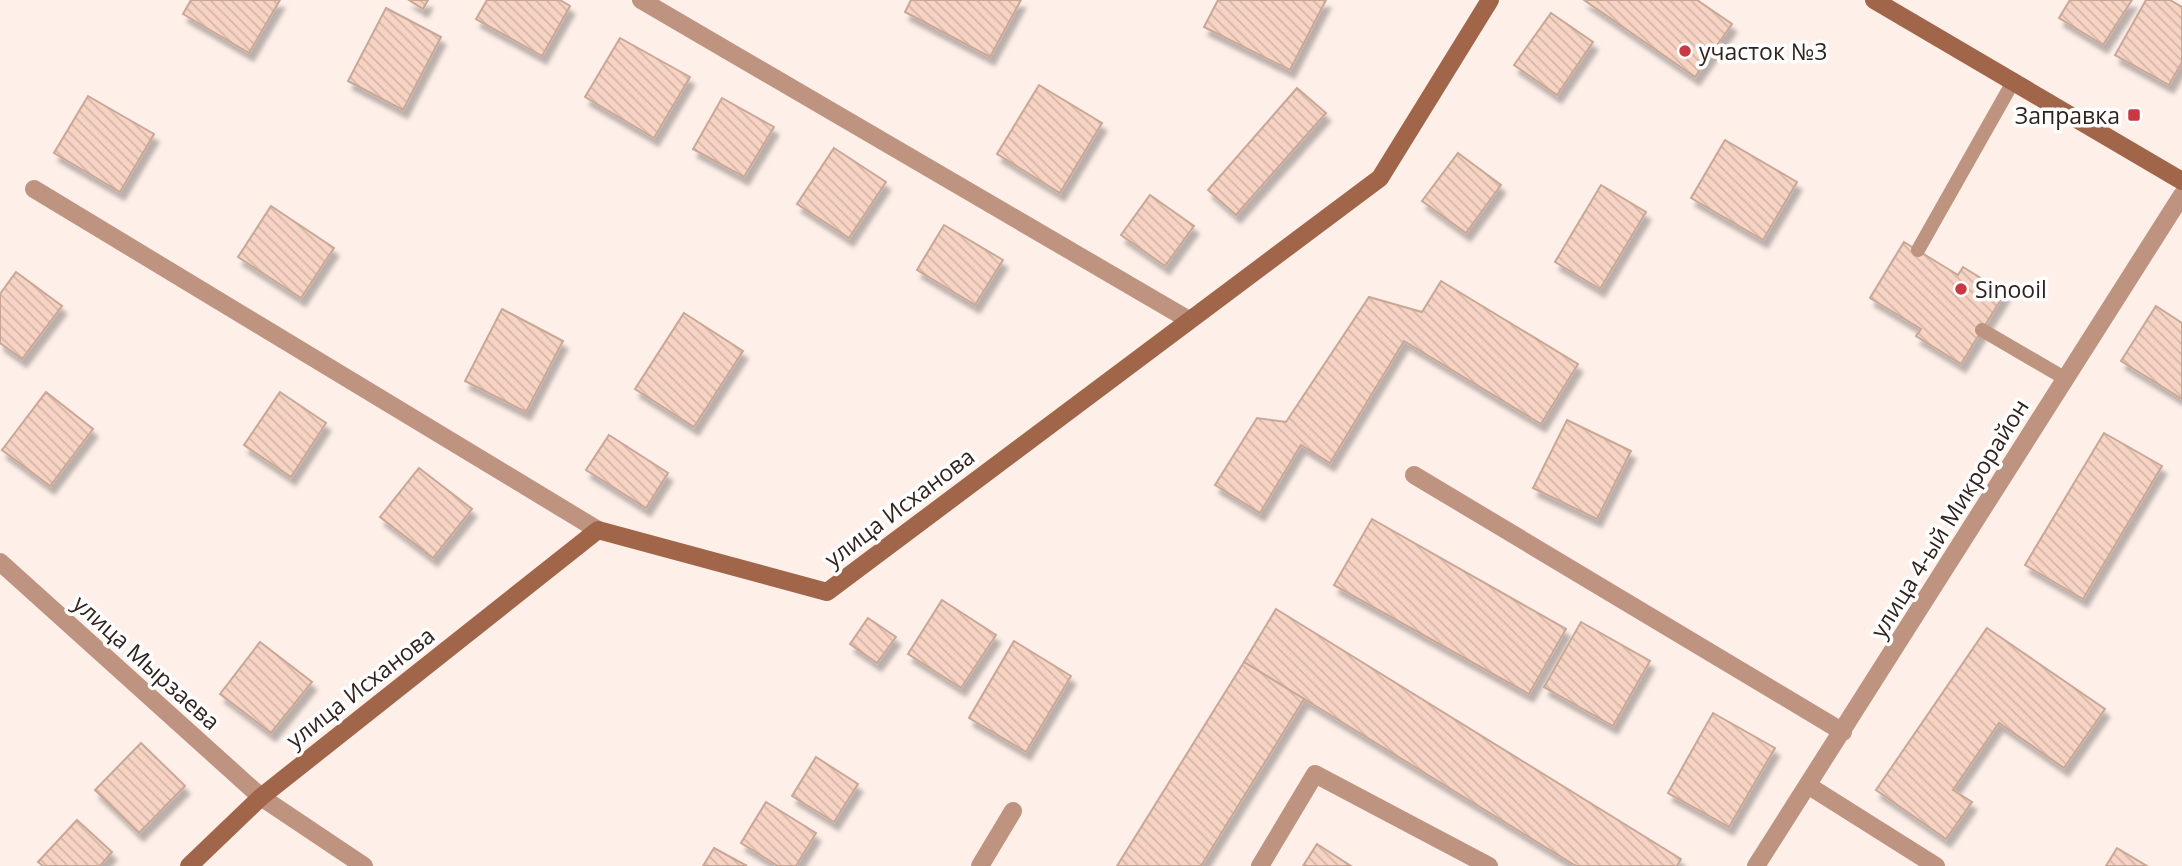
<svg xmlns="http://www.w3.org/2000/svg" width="2182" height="866" viewBox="0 0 2182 866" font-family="'Open Sans',sans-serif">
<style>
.building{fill:url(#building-back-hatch);stroke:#c9a797;stroke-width:2;filter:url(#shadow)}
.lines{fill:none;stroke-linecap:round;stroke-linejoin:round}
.lane{stroke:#be9481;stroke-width:14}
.street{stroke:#be9481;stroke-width:18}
.secondary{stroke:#a16549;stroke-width:18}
.poi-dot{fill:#c93944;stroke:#fff;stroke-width:2.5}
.labels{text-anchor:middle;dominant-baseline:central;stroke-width:7;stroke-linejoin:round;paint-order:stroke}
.poi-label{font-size:23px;fill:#31231d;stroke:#fff;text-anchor:start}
.street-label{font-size:23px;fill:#31231d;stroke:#fff}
</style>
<defs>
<pattern id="building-back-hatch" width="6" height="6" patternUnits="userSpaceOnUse" patternTransform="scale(1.75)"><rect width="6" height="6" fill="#f7d3c3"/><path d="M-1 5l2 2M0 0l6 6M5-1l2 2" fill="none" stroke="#d4b5a7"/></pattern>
<filter id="shadow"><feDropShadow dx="4.5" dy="8" stdDeviation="2" flood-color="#0004"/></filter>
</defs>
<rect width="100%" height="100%" fill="#feefe9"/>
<g class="building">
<path d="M 191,0 L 280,0 L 249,53 L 183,14 Z"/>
<path d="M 409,0 L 428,0 L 423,9 Z"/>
<path d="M 487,0 L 560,0 L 570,6 L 542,56 L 476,19 Z"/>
<path d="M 911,0 L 1021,0 L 990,57 L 905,12 Z"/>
<path d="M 1218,0 L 1326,0 L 1290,70 L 1204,27 Z"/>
<path d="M 1584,0 L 1697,0 L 1732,24 L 1695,77 Z"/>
<path d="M 2070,0 L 2132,0 L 2103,45 L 2059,18 Z"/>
<path d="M 2146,0 L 2170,0 L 2182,7 L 2182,62 L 2169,85 L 2115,55 Z"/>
<path d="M 386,8 L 441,37 L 403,110 L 348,81 Z"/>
<path d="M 1551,13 L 1593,42 L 1557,95 L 1514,65 Z"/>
<path d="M 620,38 L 690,77 L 654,138 L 585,97 Z"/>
<path d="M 1039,85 L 1102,123 L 1060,193 L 997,154 Z"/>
<path d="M 1297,88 L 1326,113 L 1236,215 L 1208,190 Z"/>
<path d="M 88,96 L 154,134 L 120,192 L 54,153 Z"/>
<path d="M 722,98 L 774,127 L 744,177 L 693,149 Z"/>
<path d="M 1725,140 L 1797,182 L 1763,240 L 1691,198 Z"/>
<path d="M 834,148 L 886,182 L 849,238 L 797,204 Z"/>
<path d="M 1458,153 L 1501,185 L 1466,233 L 1422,201 Z"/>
<path d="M 1601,185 L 1646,212 L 1600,289 L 1555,262 Z"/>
<path d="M 1150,195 L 1194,226 L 1165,266 L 1121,235 Z"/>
<path d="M 271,206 L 334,248 L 301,298 L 238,257 Z"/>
<path d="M 944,225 L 1003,260 L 975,305 L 917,270 Z"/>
<path d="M 1904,242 L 1958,275 L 1963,267 L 2005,293 L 1961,364 L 1916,336 L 1921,329 L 1870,298 Z"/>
<path d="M 16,272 L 62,306 L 22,359 L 0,343 L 0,294 Z"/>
<path d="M 1441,281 L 1578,364 L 1541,424 L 1404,341 L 1330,463 L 1301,445 L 1260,513 L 1215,485 L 1257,418 L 1286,422 L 1369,297 L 1422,312 Z"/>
<path d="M 2156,306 L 2182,323 L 2182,399 L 2121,361 Z"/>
<path d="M 502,309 L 563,341 L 526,412 L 465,381 Z"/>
<path d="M 684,313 L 743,351 L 694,427 L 635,389 Z"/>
<path d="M 46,392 L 93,429 L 50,486 L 2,450 Z"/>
<path d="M 280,392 L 326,423 L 291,477 L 244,445 Z"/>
<path d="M 1567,420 L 1631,451 L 1597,519 L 1533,488 Z"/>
<path d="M 2104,433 L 2162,466 L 2083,599 L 2025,565 Z"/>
<path d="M 609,435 L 668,473 L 646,508 L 586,470 Z"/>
<path d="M 419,468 L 472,509 L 433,558 L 380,517 Z"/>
<path d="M 1372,519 L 1566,629 L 1529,694 L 1334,585 Z"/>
<path d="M 942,600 L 996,635 L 961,688 L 908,654 Z"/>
<path d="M 1276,609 L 1681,859 L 1677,866 L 1576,866 L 1244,662 Z"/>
<path d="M 868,618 L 896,637 L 877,663 L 850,644 Z"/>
<path d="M 1581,622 L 1650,661 L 1613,726 L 1544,687 Z"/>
<path d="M 1987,628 L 2105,709 L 2064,768 L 1999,723 L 1953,790 L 1972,802 L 1946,839 L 1876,790 Z"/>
<path d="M 1014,641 L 1071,676 L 1026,752 L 969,718 Z"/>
<path d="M 260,642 L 312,682 L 271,733 L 220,694 Z"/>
<path d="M 1244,662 L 1304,699 L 1201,866 L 1117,866 Z"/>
<path d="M 1713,713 L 1775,748 L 1729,827 L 1668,793 Z"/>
<path d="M 141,743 L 185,786 L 139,833 L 95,790 Z"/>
<path d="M 816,757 L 858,784 L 834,822 L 792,796 Z"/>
<path d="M 766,802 L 816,833 L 796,866 L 778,866 L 741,843 Z"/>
<path d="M 77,820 L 112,852 L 100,866 L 43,866 L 38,862 Z"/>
<path d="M 1317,844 L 1351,866 L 1303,866 Z"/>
<path d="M 714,848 L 747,866 L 703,866 Z"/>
<path d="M 2117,848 L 2147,866 L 2106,866 Z"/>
</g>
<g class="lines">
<g class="lane">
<path d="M 1918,250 L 2013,82"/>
<path d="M 1982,330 L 2066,379"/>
</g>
<g class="street">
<path d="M 641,0 L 1189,320"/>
<path d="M 34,189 L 598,530"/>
<path d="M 1414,475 L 1843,732"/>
<path d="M 0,562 L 261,797 L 364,866"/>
<path d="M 1809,786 L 1936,866"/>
<path d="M 980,866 L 1013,811"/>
<path d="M 1260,866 L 1315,774 L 1489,866"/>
<path d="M 1756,866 L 2182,195"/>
</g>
<g class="secondary">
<path d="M 1874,0 L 2182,181"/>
<path d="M 189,866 L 261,797 L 598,530 L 827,592 L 1380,178 L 1490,0"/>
</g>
</g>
<g class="poi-dot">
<circle cx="1685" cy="51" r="7"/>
<rect x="2127" y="108" width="14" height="14" rx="3.5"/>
<circle cx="1961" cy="289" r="7"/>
</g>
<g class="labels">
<g class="poi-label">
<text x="1699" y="51">участок №3</text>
<text x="2120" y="115" text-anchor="end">Заправка</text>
<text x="1975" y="289">Sinooil</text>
</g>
<g class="street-label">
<text transform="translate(899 507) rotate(-37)">улица Исханова</text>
<text transform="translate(1949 518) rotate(-58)">улица 4-ый Микрорайон</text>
<text transform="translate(147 662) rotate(42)">улица Мырзаева</text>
<text transform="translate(360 687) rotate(-38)">улица Исханова</text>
</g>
</g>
</svg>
